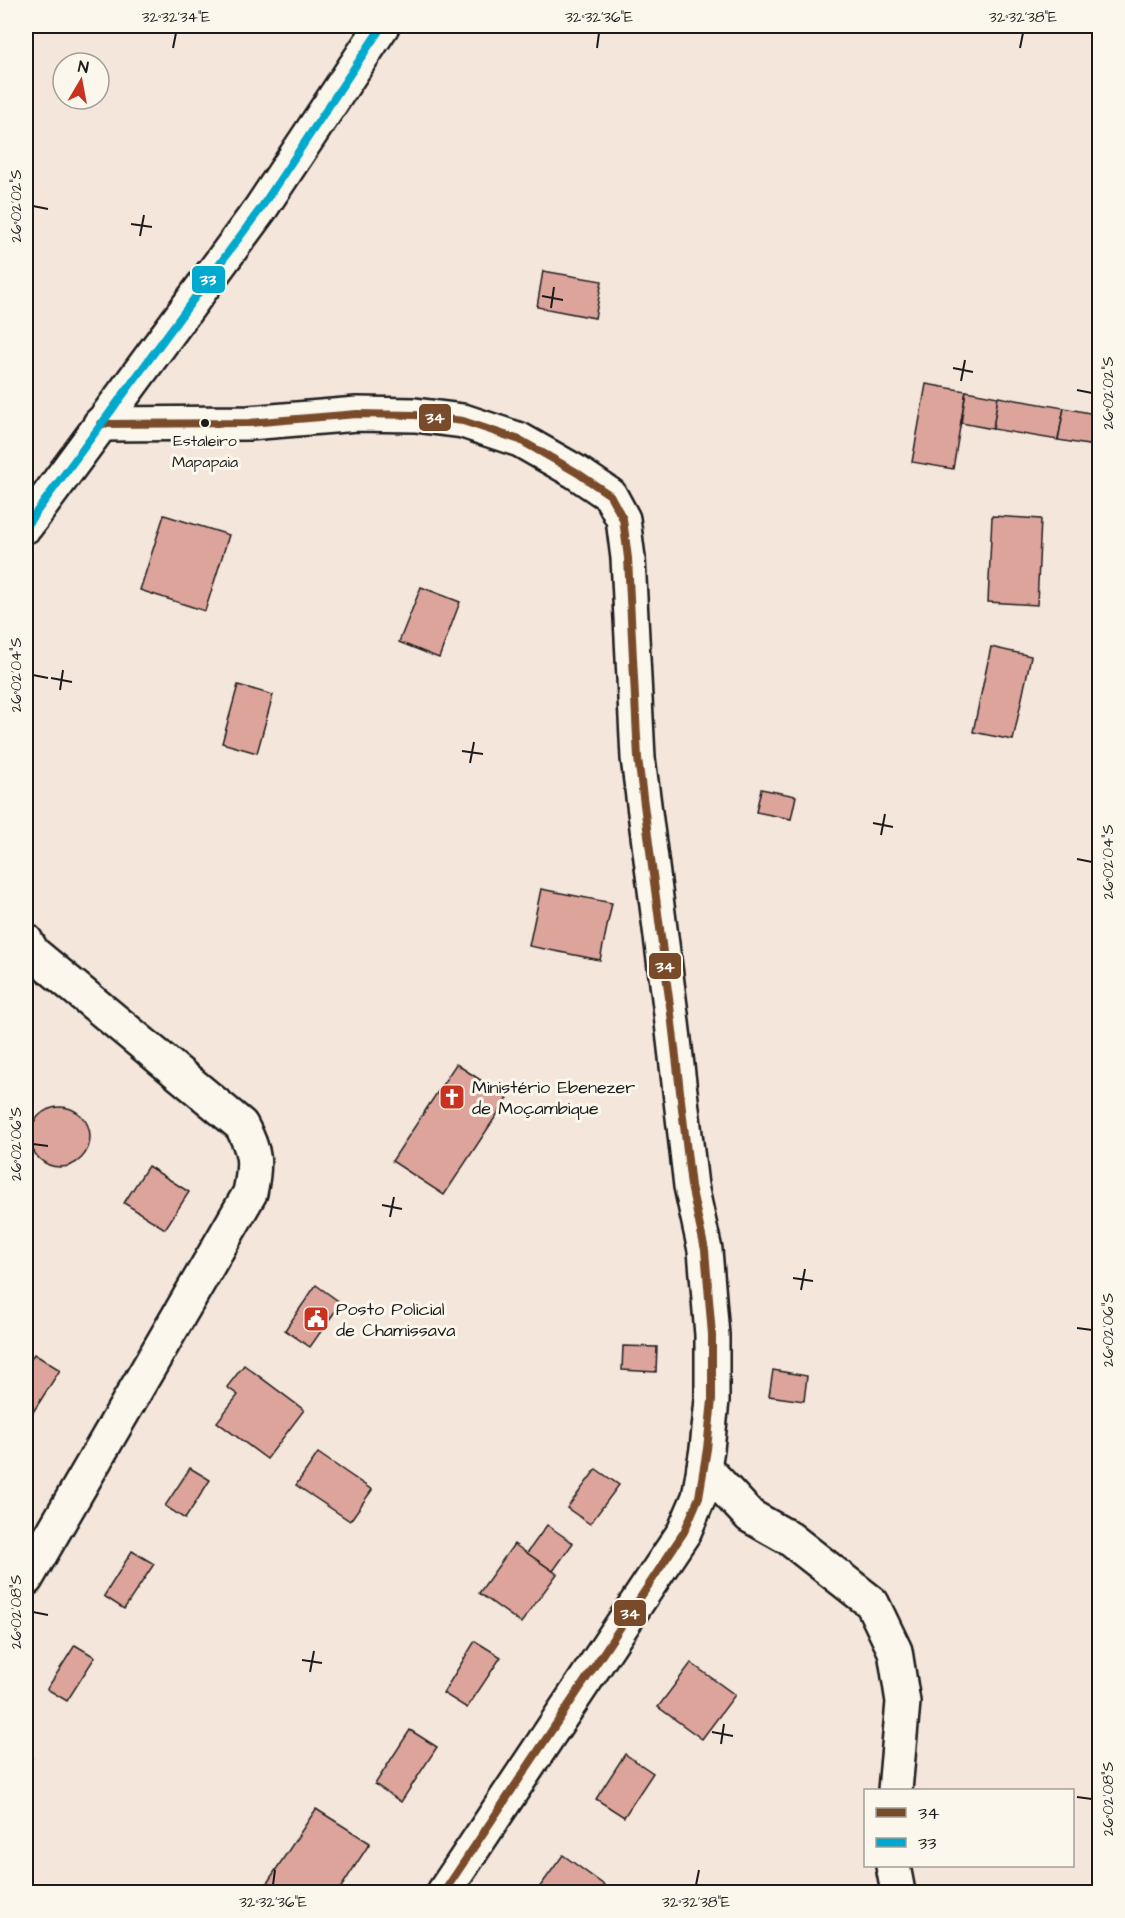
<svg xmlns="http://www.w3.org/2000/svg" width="1125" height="1918" viewBox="0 0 1125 1918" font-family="'Architects Daughter',sans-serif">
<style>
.building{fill:#dda49b;stroke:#1c1c1c;stroke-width:1.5}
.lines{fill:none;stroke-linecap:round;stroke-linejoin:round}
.minor-casing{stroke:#1c1c1c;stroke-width:38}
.minor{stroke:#fbf7ec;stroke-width:33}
.bus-1-casing{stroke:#fbf7ec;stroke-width:12}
.bus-2-casing{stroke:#fbf7ec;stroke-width:12}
.bus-1{stroke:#7a4b2a;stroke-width:8}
.bus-2{stroke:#00a9ce;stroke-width:8}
.ticks{fill:none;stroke:#1c1c1c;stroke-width:2}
.bus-dot{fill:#1c1c1c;stroke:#fbf7ec;stroke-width:2}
.labels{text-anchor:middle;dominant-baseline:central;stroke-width:6;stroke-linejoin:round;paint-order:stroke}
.bus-label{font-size:16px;fill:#1c1c1c;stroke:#fbf7ec}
.poi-label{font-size:18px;fill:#1c1c1c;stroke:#fbf7ec;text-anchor:start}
.line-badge{stroke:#fbf7ec;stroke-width:2}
.badge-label{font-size:16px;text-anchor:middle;font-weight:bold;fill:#fff}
.neatline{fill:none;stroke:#1c1c1c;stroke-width:2}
.ticks-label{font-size:15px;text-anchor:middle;fill:#1c1c1c}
</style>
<rect width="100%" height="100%" fill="#f5e6dc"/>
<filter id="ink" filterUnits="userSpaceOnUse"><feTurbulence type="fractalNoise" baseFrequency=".0167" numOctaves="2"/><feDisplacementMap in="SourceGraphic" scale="12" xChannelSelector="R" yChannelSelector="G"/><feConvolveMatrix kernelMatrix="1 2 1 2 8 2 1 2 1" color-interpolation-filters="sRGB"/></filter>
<g filter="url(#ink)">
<g class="building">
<path d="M 543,271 L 602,281 L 595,318 L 537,307 Z"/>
<path d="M 926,384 L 966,391 L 953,469 L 912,462 Z"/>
<path d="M 966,391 L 998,397 L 993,429 L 961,423 Z"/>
<path d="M 998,397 L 1064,408 L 1058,440 L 993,429 Z"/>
<path d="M 1064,408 L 1100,415 L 1100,447 L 1058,440 Z"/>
<path d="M 164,515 L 229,535 L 205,611 L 140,590 Z"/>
<path d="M 992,516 L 1041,519 L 1037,605 L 988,602 Z"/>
<path d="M 421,587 L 460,602 L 439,658 L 399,642 Z"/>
<path d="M 991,647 L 1031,656 L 1013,740 L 973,732 Z"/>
<path d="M 238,685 L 273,695 L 257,753 L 222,743 Z"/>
<path d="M 761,789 L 796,796 L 791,819 L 756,812 Z"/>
<path d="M 541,889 L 612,903 L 600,960 L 529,946 Z"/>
<path d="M 456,1064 L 508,1098 L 444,1195 L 392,1161 Z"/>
<circle cx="60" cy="1137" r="30"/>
<path d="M 148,1166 L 189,1192 L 165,1229 L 124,1203 Z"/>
<path d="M 316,1285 L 341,1303 L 310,1347 L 285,1330 Z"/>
<path d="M 623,1346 L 657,1347 L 656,1372 L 622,1370 Z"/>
<path d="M 34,1354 L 60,1370 L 28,1420 L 26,1418 L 26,1367 Z"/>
<path d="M 244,1365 L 304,1410 L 267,1459 L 217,1422 L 238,1395 L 227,1387 Z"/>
<path d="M 773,1370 L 807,1376 L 804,1401 L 769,1396 Z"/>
<path d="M 318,1453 L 372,1490 L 350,1521 L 296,1485 Z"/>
<path d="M 190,1468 L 210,1480 L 185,1519 L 165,1506 Z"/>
<path d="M 596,1469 L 619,1485 L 590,1524 L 567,1508 Z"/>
<path d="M 547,1525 L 573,1543 L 553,1571 L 527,1553 Z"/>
<path d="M 514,1544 L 557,1574 L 521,1623 L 479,1593 Z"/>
<path d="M 132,1551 L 154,1564 L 124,1609 L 104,1596 Z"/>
<path d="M 475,1641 L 501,1657 L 467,1708 L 443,1693 Z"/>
<path d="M 75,1645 L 95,1657 L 67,1701 L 47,1689 Z"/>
<path d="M 691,1663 L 735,1695 L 702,1739 L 658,1707 Z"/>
<path d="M 410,1730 L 437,1747 L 401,1802 L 375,1784 Z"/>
<path d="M 26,1754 L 32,1758 L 26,1767 Z"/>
<path d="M 625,1754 L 653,1773 L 624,1817 L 596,1799 Z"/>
<path d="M 316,1809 L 370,1843 L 338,1892 L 283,1892 L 267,1883 Z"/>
<path d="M 563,1855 L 604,1885 L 598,1892 L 536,1892 Z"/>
</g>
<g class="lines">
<g class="minor-casing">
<g id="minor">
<path d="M 100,424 L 249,423 L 357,414 L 415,415 L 463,421 L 520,440 L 576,472 L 610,495 L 623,519 L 628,558 L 638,758 L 671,1014 L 691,1186 L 705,1250 L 712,1335 L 712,1400 L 707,1449 L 699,1497 L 684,1532 L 444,1892"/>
<path d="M 26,526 L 261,208 L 382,26"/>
<path d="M 26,941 L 33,953 L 241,1125 C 256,1152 256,1163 250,1193 L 26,1579"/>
<path d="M 704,1467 L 750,1516 L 789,1538 L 872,1603 L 895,1651 L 903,1702 L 895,1790"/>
<path d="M 893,1866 L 898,1892"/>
</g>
</g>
<use href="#minor" class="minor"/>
<g class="bus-1-casing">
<path id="bus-1" d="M 100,424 L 249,423 L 357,414 L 415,415 L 463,421 L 520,440 L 576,472 L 610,495 L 623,519 L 628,558 L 638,758 L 671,1014 L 691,1186 L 705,1250 L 712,1335 L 712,1400 L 707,1449 L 699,1497 L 684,1532 L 444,1892"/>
</g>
<g class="bus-2-casing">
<path id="bus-2" d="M 26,526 L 261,208 L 382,26"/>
</g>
<use href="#bus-1" class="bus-1"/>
<use href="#bus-2" class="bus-2"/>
</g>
</g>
<path class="ticks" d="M 173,48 L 176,33M 597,48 L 599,33M 1020,48 L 1023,33M 33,206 L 48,209M 131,224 L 152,227M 140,236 L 144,215M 542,296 L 563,300M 551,308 L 554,287M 953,368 L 973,372M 961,381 L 965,360M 1077,390 L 1092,393M 33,675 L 48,678M 51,678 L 72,682M 60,690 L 63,670M 462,751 L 483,754M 470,763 L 474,742M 873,823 L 893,827M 881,835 L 885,814M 1077,859 L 1092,862M 33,1144 L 48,1146M 382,1205 L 402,1209M 390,1217 L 394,1197M 793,1278 L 813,1281M 801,1290 L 805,1269M 1077,1328 L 1092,1330M 33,1612 L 48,1615M 302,1660 L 322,1663M 310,1672 L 314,1651M 712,1732 L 733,1736M 721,1744 L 724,1724M 1077,1797 L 1092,1799M 273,1885 L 275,1870M 696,1885 L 699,1870"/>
<defs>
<g id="church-square" transform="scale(1.35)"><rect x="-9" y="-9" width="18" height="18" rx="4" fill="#c8321e" stroke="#fbf7ec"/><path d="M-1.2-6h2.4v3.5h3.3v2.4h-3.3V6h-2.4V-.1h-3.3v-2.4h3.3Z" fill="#fff"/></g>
<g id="civic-square" transform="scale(1.35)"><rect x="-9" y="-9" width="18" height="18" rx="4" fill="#c8321e" stroke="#fbf7ec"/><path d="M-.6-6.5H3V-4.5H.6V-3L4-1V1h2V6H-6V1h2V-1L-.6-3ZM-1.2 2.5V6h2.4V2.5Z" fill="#fff"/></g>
</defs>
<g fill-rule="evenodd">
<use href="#church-square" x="452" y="1097"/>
<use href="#civic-square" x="316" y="1319"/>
</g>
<circle class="bus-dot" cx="205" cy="423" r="5"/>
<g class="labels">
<g class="bus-label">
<text x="205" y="441">Estaleiro<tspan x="205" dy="21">Mapapaia</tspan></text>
</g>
<g class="poi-label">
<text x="472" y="1087">Ministério Ebenezer<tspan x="472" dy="21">de Moçambique</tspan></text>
<text x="336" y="1309">Posto Policial<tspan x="336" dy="21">de Chamissava</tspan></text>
</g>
</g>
<g class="line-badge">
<rect x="191" y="265" width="35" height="29" rx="6" fill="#00a9ce"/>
<rect x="418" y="403" width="34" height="29" rx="6" fill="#7a4b2a"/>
<rect x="648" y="952" width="34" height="28" rx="6" fill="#7a4b2a"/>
<rect x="613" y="1599" width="34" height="28" rx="6" fill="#7a4b2a"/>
</g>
<g class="badge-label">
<text x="208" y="285">33</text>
<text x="435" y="423">34</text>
<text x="665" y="972">34</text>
<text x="630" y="1619">34</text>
</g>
<rect width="1125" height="1918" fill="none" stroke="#fbf7ec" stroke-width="66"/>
<rect x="864" y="1789" width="210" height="78" fill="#fbf7ec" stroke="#a29f99" stroke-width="1.5"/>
<rect x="876" y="1808" width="30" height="9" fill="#7a4b2a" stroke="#a29f99" stroke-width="1.5"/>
<text x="918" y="1819" font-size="18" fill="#1c1c1c">34</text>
<rect x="876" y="1838" width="30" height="9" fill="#00a9ce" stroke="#a29f99" stroke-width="1.5"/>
<text x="918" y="1849" font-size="18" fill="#1c1c1c">33</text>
<g transform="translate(81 81) rotate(10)"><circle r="28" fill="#fbf7ec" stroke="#a29f99" stroke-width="1.5"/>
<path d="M0-4.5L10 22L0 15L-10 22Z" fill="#c8321e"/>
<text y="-9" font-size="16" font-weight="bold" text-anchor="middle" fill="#1c1c1c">N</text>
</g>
<rect x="33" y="33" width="1059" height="1852" class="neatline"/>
<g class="ticks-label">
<text x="176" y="22">32°32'34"E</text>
<text x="599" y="22">32°32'36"E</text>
<text x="1023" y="22">32°32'38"E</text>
<text transform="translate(16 206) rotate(-90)" y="5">26°02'02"S</text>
<text transform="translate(1108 393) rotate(-90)" y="5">26°02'02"S</text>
<text transform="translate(16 675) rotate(-90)" y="5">26°02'04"S</text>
<text transform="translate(1108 862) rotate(-90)" y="5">26°02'04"S</text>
<text transform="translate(16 1144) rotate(-90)" y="5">26°02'06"S</text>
<text transform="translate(1108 1330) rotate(-90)" y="5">26°02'06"S</text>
<text transform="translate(16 1612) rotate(-90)" y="5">26°02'08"S</text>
<text transform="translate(1108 1799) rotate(-90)" y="5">26°02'08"S</text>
<text x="273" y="1907">32°32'36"E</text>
<text x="696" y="1907">32°32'38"E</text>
</g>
</svg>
